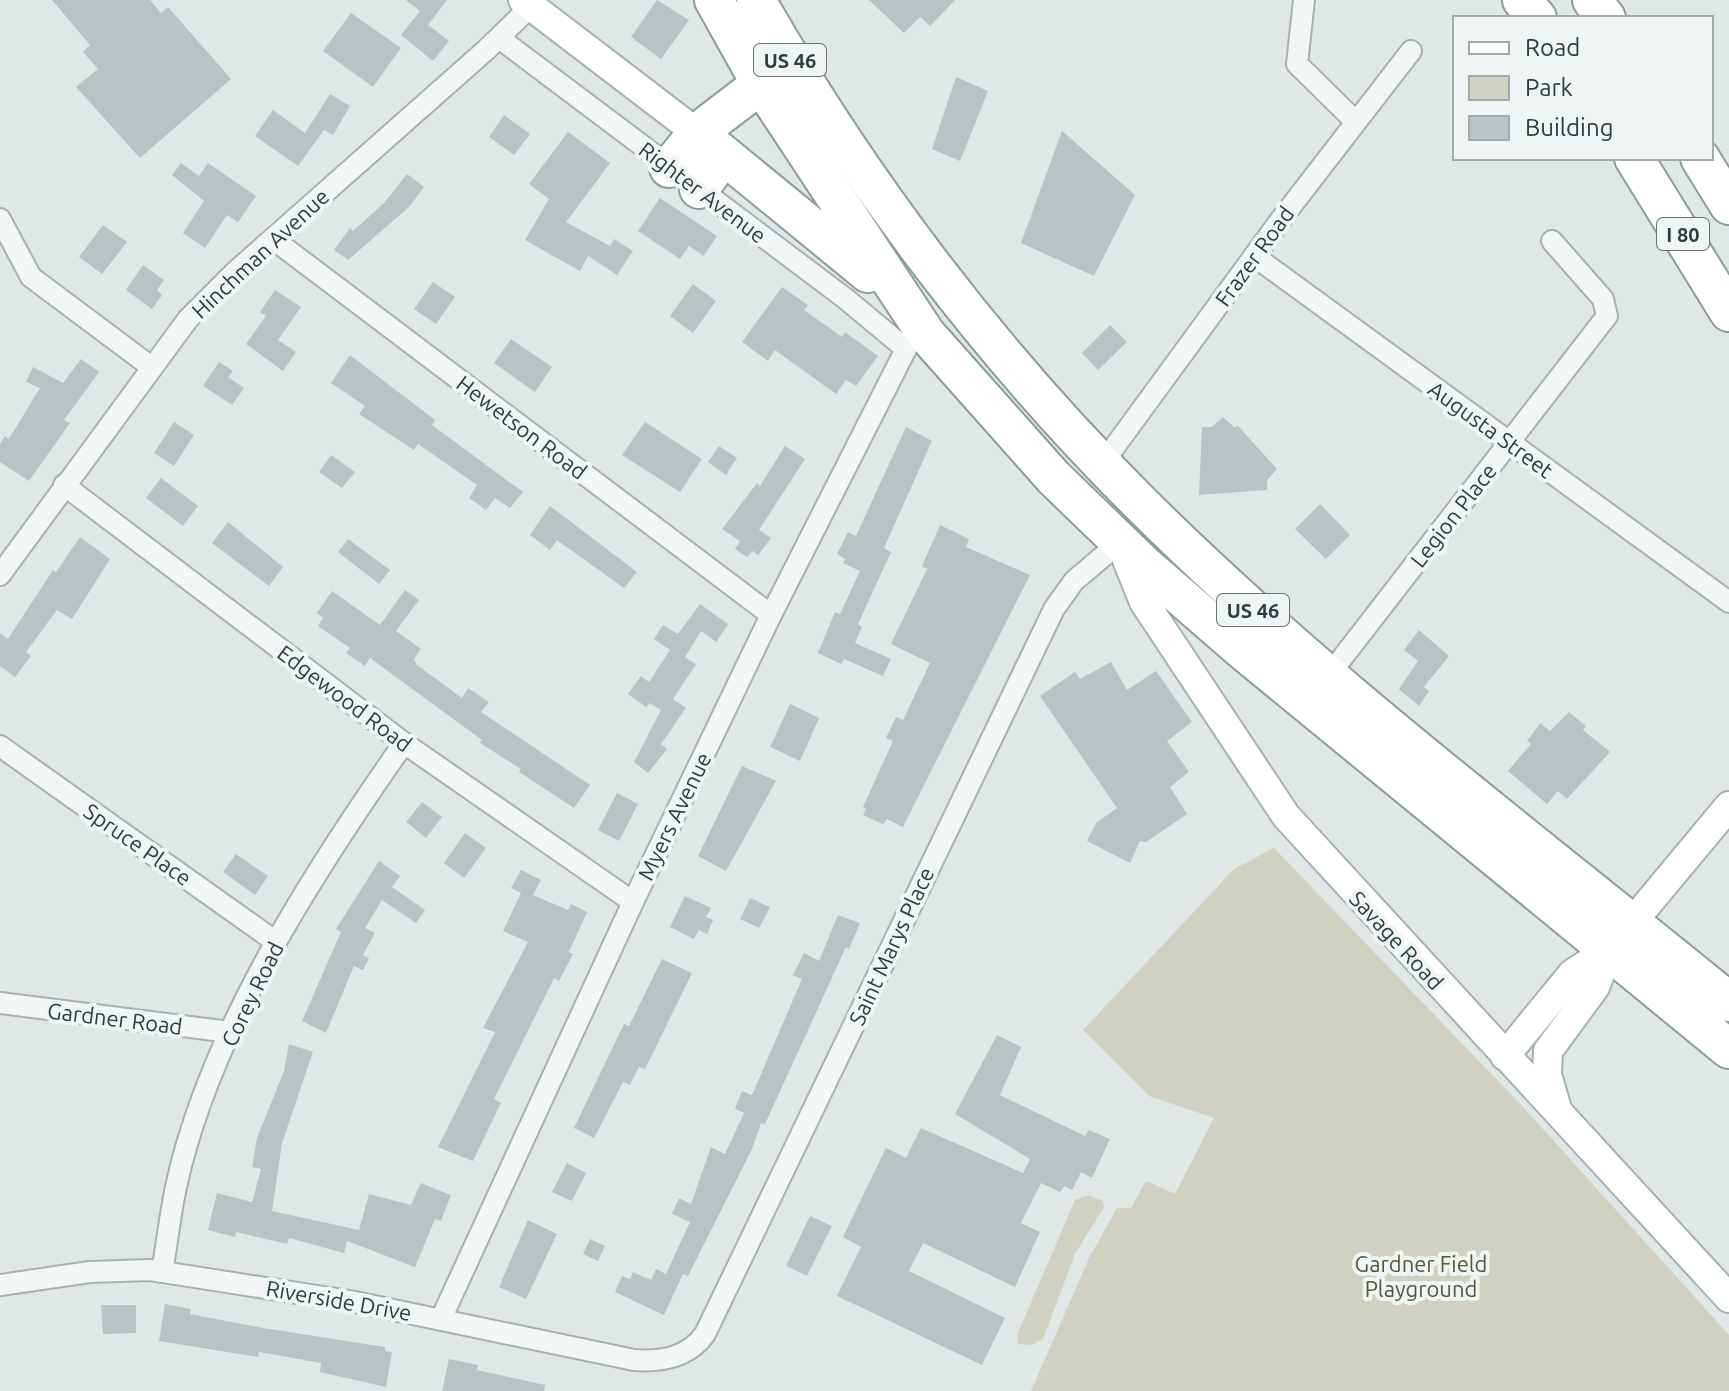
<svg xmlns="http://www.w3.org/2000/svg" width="1729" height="1391" viewBox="0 0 1729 1391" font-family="Ubuntu,sans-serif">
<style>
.green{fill:#d0d1c1}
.building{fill:#b7c4c3}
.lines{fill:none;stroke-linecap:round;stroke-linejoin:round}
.street-casing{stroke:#a5b2b1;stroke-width:24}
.secondary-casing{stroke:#a5b2b1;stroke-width:32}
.highway-casing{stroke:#889d9c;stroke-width:42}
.street{stroke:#f2f6f6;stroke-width:20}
.secondary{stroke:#fff;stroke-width:28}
.highway{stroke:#fff;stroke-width:38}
.labels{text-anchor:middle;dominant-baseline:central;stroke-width:8;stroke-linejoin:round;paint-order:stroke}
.shield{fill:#eff5f5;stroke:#647574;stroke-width:2}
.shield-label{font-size:20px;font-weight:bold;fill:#293e3d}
.street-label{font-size:22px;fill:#293e3d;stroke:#eff5f5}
.park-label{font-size:22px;fill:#545838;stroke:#eff5f5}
</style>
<rect width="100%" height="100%" fill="#e0e8e7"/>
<g class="green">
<path d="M 1274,848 L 1525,1109 L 1729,1335 L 1729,1391 L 1031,1391 L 1089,1258 L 1117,1208 L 1131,1208 L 1146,1181 L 1175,1194 L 1214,1118 L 1149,1096 L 1083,1030 L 1234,869 Z"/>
<path d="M 1088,1195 L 1103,1201 L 1104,1207 L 1075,1254 L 1043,1339 L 1031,1345 L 1018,1344 L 1017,1335 L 1075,1200 Z"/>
</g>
<g class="building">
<path d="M 52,0 L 150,0 L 161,13 L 168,7 L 231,79 L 140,158 L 76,87 L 98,69 L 83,52 L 90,45 Z"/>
<path d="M 406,0 L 447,0 L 428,25 L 449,41 L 433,61 L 401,35 L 420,11 Z"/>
<path d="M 657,0 L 689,20 L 661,59 L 631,37 Z"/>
<path d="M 869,0 L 955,0 L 930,26 L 920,17 L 904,33 Z"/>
<path d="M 351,13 L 401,48 L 373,87 L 323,51 Z"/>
<path d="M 956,77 L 988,91 L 960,161 L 932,149 Z"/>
<path d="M 330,94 L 350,106 L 333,135 L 324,130 L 298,166 L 255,136 L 273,110 L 305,133 Z"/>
<path d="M 504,115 L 530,134 L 514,155 L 489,137 Z"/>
<path d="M 1062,131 L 1135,195 L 1094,276 L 1021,243 Z"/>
<path d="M 568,132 L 610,163 L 566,222 L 610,246 L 614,239 L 633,251 L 617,275 L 588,256 L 580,271 L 525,240 L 549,199 L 529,184 Z"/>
<path d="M 181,163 L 199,176 L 208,163 L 256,196 L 238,222 L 227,215 L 205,248 L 183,233 L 204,201 L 172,175 Z"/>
<path d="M 407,174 L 424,187 L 409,207 L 348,260 L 334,250 L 350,228 L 353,231 L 384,203 Z"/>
<path d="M 660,198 L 717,236 L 704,256 L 689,246 L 680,259 L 638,231 Z"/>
<path d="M 103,225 L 127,242 L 102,274 L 79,257 Z"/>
<path d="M 143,265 L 164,280 L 157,290 L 162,295 L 152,309 L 126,290 Z"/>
<path d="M 433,282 L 455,297 L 436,324 L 414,309 Z"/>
<path d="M 693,284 L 716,301 L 693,333 L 670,316 Z"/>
<path d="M 782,287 L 808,305 L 804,310 L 842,337 L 845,332 L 878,356 L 856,386 L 846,380 L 836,394 L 775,350 L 768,361 L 742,342 Z"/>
<path d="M 275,290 L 301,307 L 278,340 L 296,352 L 283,371 L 246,344 L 266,316 L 260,312 Z"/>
<path d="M 1110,325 L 1127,342 L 1098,370 L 1082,353 Z"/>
<path d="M 511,339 L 552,367 L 535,392 L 494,363 Z"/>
<path d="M 350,355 L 435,420 L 432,425 L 523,492 L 510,508 L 495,498 L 486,510 L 469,498 L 477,485 L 418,444 L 414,450 L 359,414 L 365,406 L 331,383 Z"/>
<path d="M 81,359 L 99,372 L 64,420 L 70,423 L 29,481 L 0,462 L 0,444 L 5,436 L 9,439 L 40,388 L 26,382 L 33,367 L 63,383 Z"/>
<path d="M 219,362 L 233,371 L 228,377 L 244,388 L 232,405 L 203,386 Z"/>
<path d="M 1223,417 L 1234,427 L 1238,426 L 1277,469 L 1267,480 L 1267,490 L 1199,495 L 1202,427 L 1212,427 Z"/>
<path d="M 174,422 L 194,435 L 174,466 L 154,453 Z"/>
<path d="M 645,422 L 702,459 L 680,492 L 622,455 Z"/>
<path d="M 906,427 L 932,441 L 884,548 L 891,552 L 858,624 L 862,627 L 855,643 L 891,659 L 883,676 L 844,659 L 841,664 L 818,653 L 835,612 L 840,614 L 860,571 L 843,563 L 845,559 L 837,554 L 848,532 L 856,536 Z"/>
<path d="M 719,446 L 737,458 L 726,475 L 708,462 Z"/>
<path d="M 785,446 L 805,459 L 759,530 L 771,538 L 758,555 L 753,551 L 747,557 L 735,549 L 740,541 L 722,529 L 757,483 L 760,486 Z"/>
<path d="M 331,455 L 355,472 L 342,488 L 319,472 Z"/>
<path d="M 161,478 L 198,506 L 183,526 L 146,498 Z"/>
<path d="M 1320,504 L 1350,535 L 1326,559 L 1295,529 Z"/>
<path d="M 550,506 L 637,572 L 624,588 L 557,540 L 550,550 L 530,535 Z"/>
<path d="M 228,522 L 283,567 L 269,586 L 212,543 Z"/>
<path d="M 940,525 L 969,539 L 966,547 L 1030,575 L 903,827 L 887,819 L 883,824 L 863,815 L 866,809 L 863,807 L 893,741 L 886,738 L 896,717 L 903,720 L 930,663 L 891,644 L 927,569 L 922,566 Z"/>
<path d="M 80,537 L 110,559 L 72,619 L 57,610 L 26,652 L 31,656 L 15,677 L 0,666 L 0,633 L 8,639 L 53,570 L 56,572 Z"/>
<path d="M 348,539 L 390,570 L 379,584 L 338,552 Z"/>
<path d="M 405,590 L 419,600 L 396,631 L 421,649 L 414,659 L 417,665 L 462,698 L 468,688 L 489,702 L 481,712 L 590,785 L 574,808 L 519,772 L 521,769 L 480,743 L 482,740 L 370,658 L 365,666 L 346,653 L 350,648 L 318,626 L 323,618 L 317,613 L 332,591 L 380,625 Z"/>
<path d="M 700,604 L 728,624 L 716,642 L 701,631 L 685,657 L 696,664 L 673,699 L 686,708 L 661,744 L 667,749 L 648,773 L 634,762 L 661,710 L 650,703 L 646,707 L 628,694 L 641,676 L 649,682 L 670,650 L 654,639 L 663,625 L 678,634 Z"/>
<path d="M 1419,630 L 1449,656 L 1424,687 L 1429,691 L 1419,706 L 1399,689 L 1418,661 L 1404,650 Z"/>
<path d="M 1111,662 L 1127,690 L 1156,671 L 1192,722 L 1167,741 L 1189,772 L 1170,787 L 1187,814 L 1146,842 L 1140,841 L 1130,863 L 1087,841 L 1096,823 L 1117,808 L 1040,696 L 1075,672 L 1080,679 Z"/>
<path d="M 790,704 L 819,718 L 800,761 L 770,747 Z"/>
<path d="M 1569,712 L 1586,726 L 1583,730 L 1610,752 L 1567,799 L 1558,791 L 1547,804 L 1508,771 L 1531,744 L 1527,741 L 1540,723 L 1550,731 Z"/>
<path d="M 742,766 L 776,781 L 726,871 L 698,856 Z"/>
<path d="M 617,793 L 638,804 L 619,841 L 598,830 Z"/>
<path d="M 422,802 L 442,817 L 426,838 L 406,822 Z"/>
<path d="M 465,833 L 486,848 L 464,878 L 444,863 Z"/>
<path d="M 236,854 L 268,876 L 255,895 L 223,872 Z"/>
<path d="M 379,861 L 400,876 L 392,887 L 425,910 L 416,923 L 382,900 L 365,928 L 375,933 L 363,955 L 369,958 L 363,970 L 354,966 L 326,1033 L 302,1021 L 341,932 L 336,929 Z"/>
<path d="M 521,870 L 541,880 L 533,895 L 568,910 L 571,904 L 587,912 L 569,952 L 573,954 L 559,981 L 554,978 L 494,1099 L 501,1103 L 473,1161 L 438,1147 L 495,1032 L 483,1028 L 528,942 L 503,931 L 521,893 L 511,888 Z"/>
<path d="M 685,896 L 711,908 L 706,917 L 713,920 L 707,934 L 699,930 L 694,939 L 670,927 Z"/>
<path d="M 750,898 L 770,907 L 759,928 L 740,919 Z"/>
<path d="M 838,915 L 860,923 L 849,949 L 846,947 L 765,1124 L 761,1123 L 752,1149 L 688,1276 L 683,1274 L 664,1315 L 615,1292 L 622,1276 L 630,1279 L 633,1272 L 651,1280 L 656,1269 L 666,1274 L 690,1222 L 672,1214 L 679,1198 L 691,1204 L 711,1147 L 725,1154 L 744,1113 L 735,1109 L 742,1091 L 752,1095 L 802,979 L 793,975 L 804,953 L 819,961 Z"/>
<path d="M 662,959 L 692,973 L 645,1069 L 639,1067 L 630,1085 L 623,1082 L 594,1138 L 574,1128 L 624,1024 L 629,1026 Z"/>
<path d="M 997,1035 L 1021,1047 L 1000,1095 L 1085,1136 L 1089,1130 L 1110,1139 L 1092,1178 L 1081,1172 L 1072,1190 L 1064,1186 L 1060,1192 L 1041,1183 L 1021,1223 L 1040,1232 L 1015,1287 L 923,1243 L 909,1271 L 1005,1318 L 982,1365 L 837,1296 L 861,1247 L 843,1237 L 886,1148 L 906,1158 L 921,1128 L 1023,1173 L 1030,1159 L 955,1114 Z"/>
<path d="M 289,1044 L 313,1052 L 282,1143 L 272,1211 L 359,1230 L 369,1194 L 411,1205 L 421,1183 L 451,1195 L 441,1221 L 435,1219 L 415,1267 L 347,1241 L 344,1253 L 289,1238 L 287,1244 L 236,1232 L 235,1237 L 208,1230 L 217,1193 L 252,1202 L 261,1169 L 252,1167 L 257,1138 L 284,1071 Z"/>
<path d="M 567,1163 L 586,1173 L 572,1201 L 552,1192 Z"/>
<path d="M 810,1216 L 832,1226 L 807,1276 L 786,1266 Z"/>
<path d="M 528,1220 L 557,1234 L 526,1299 L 499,1287 Z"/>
<path d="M 590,1239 L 605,1246 L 598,1261 L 583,1254 Z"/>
<path d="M 165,1304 L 191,1309 L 190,1314 L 263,1328 L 385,1347 L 385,1351 L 392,1352 L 386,1387 L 320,1372 L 321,1363 L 259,1352 L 258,1357 L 159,1341 Z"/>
<path d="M 101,1305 L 136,1305 L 136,1333 L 103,1334 Z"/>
<path d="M 449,1359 L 478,1365 L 477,1370 L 545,1385 L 544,1391 L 442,1391 Z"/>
</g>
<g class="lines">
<g class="street-casing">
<g id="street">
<path d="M 1304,0 L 1297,64 L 1355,121"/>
<path d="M 499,38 L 846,299 L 906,349"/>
<path d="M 0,219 L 31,277 L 150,366"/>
<path d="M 273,239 L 771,615"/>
<path d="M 1254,256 L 1729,602"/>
<path d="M 1102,464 L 1282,218 L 1411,51"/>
<path d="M 64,485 L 404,743 L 633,902"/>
<path d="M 0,575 L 188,319 L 235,272 L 486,50 L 531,6"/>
<path d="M 1329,675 L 1607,316 L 1603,299 L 1552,241"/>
<path d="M 0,746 L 276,942"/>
<path d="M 0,1003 L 230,1032"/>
<path d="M 162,1272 C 167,1244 170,1215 176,1187 C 209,1033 314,871 404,743"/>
<path d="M 0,1285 L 90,1272 L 150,1270 L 355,1302 L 634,1360 C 661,1362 688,1358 705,1334 L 1054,609 L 1074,581 L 1120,542"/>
<path d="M 441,1319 L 633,902 L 771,615 L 906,349"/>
</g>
</g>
<g class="secondary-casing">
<g id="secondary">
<path d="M 523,0 L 697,133"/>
<path d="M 1123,550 L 1144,602 L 1286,816 L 1729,1298"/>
<path d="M 1505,1056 L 1572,974 L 1610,949 L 1729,806"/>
<path d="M 1557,1109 L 1547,1075 L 1548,1051 L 1595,987 L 1610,949"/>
</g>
</g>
<g class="highway-casing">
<g id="highway">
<path d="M 714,0 L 761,84 L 926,334 L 1054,478 L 1142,563 L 1240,648 L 1729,1049"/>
<path d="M 756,0 C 859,181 989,352 1136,499 C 1319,682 1529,838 1729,1002"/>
<path d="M 1522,0 L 1537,18"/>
<path d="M 1592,0 L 1606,18"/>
<path d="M 697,133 L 868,273"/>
<path d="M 1634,158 L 1729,312"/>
<path d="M 1700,158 L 1729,205"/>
<path d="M 669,168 L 697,133 L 761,84 L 784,91"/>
<path d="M 699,189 L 723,157"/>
</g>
</g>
<use href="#street" class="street"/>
<use href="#secondary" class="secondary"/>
<use href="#highway" class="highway"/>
</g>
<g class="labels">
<g class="shield">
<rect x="754" y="44" width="72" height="32" rx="6"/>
<rect x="1657" y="218" width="52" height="32" rx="6"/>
<rect x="1217" y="594" width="72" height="32" rx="6"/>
</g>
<g class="shield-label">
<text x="790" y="60">US 46</text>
<text x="1683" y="234">I 80</text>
<text x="1253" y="610">US 46</text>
</g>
<g class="street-label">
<text transform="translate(703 192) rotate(37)">Righter Avenue</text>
<text transform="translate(260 253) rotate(-43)">Hinchman Avenue</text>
<text transform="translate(1254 256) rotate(-54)">Frazer Road</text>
<text transform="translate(522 427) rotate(37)">Hewetson Road</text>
<text transform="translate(1491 429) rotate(36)">Augusta Street</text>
<text transform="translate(1453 515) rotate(-52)">Legion Place</text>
<text transform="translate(345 698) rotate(37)">Edgewood Road</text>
<text transform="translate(674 816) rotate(-64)">Myers Avenue</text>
<text transform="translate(138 844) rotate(35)">Spruce Place</text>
<text transform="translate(1397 940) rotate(47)">Savage Road</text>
<text transform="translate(891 946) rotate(-65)">Saint Marys Place</text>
<text transform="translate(252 994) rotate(-64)">Corey Road</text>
<text transform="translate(115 1018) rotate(7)">Gardner Road</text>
<text transform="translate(339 1300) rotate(10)">Riverside Drive</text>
</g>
<g class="park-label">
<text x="1421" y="1263">Gardner Field<tspan x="1421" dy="25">Playground</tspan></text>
</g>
</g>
<rect x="1453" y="16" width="260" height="144" fill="#eff5f5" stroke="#a0acab" stroke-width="2"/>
<rect x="1469" y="42" width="40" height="12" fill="#ffffff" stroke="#a0acab" stroke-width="2"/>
<text x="1525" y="56" font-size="24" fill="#293e3d">Road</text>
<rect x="1469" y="76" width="40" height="24" fill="#d0d1c1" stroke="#a0acab" stroke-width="2"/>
<text x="1525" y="96" font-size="24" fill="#293e3d">Park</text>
<rect x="1469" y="116" width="40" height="24" fill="#b7c4c3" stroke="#a0acab" stroke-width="2"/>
<text x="1525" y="136" font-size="24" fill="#293e3d">Building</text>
</svg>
